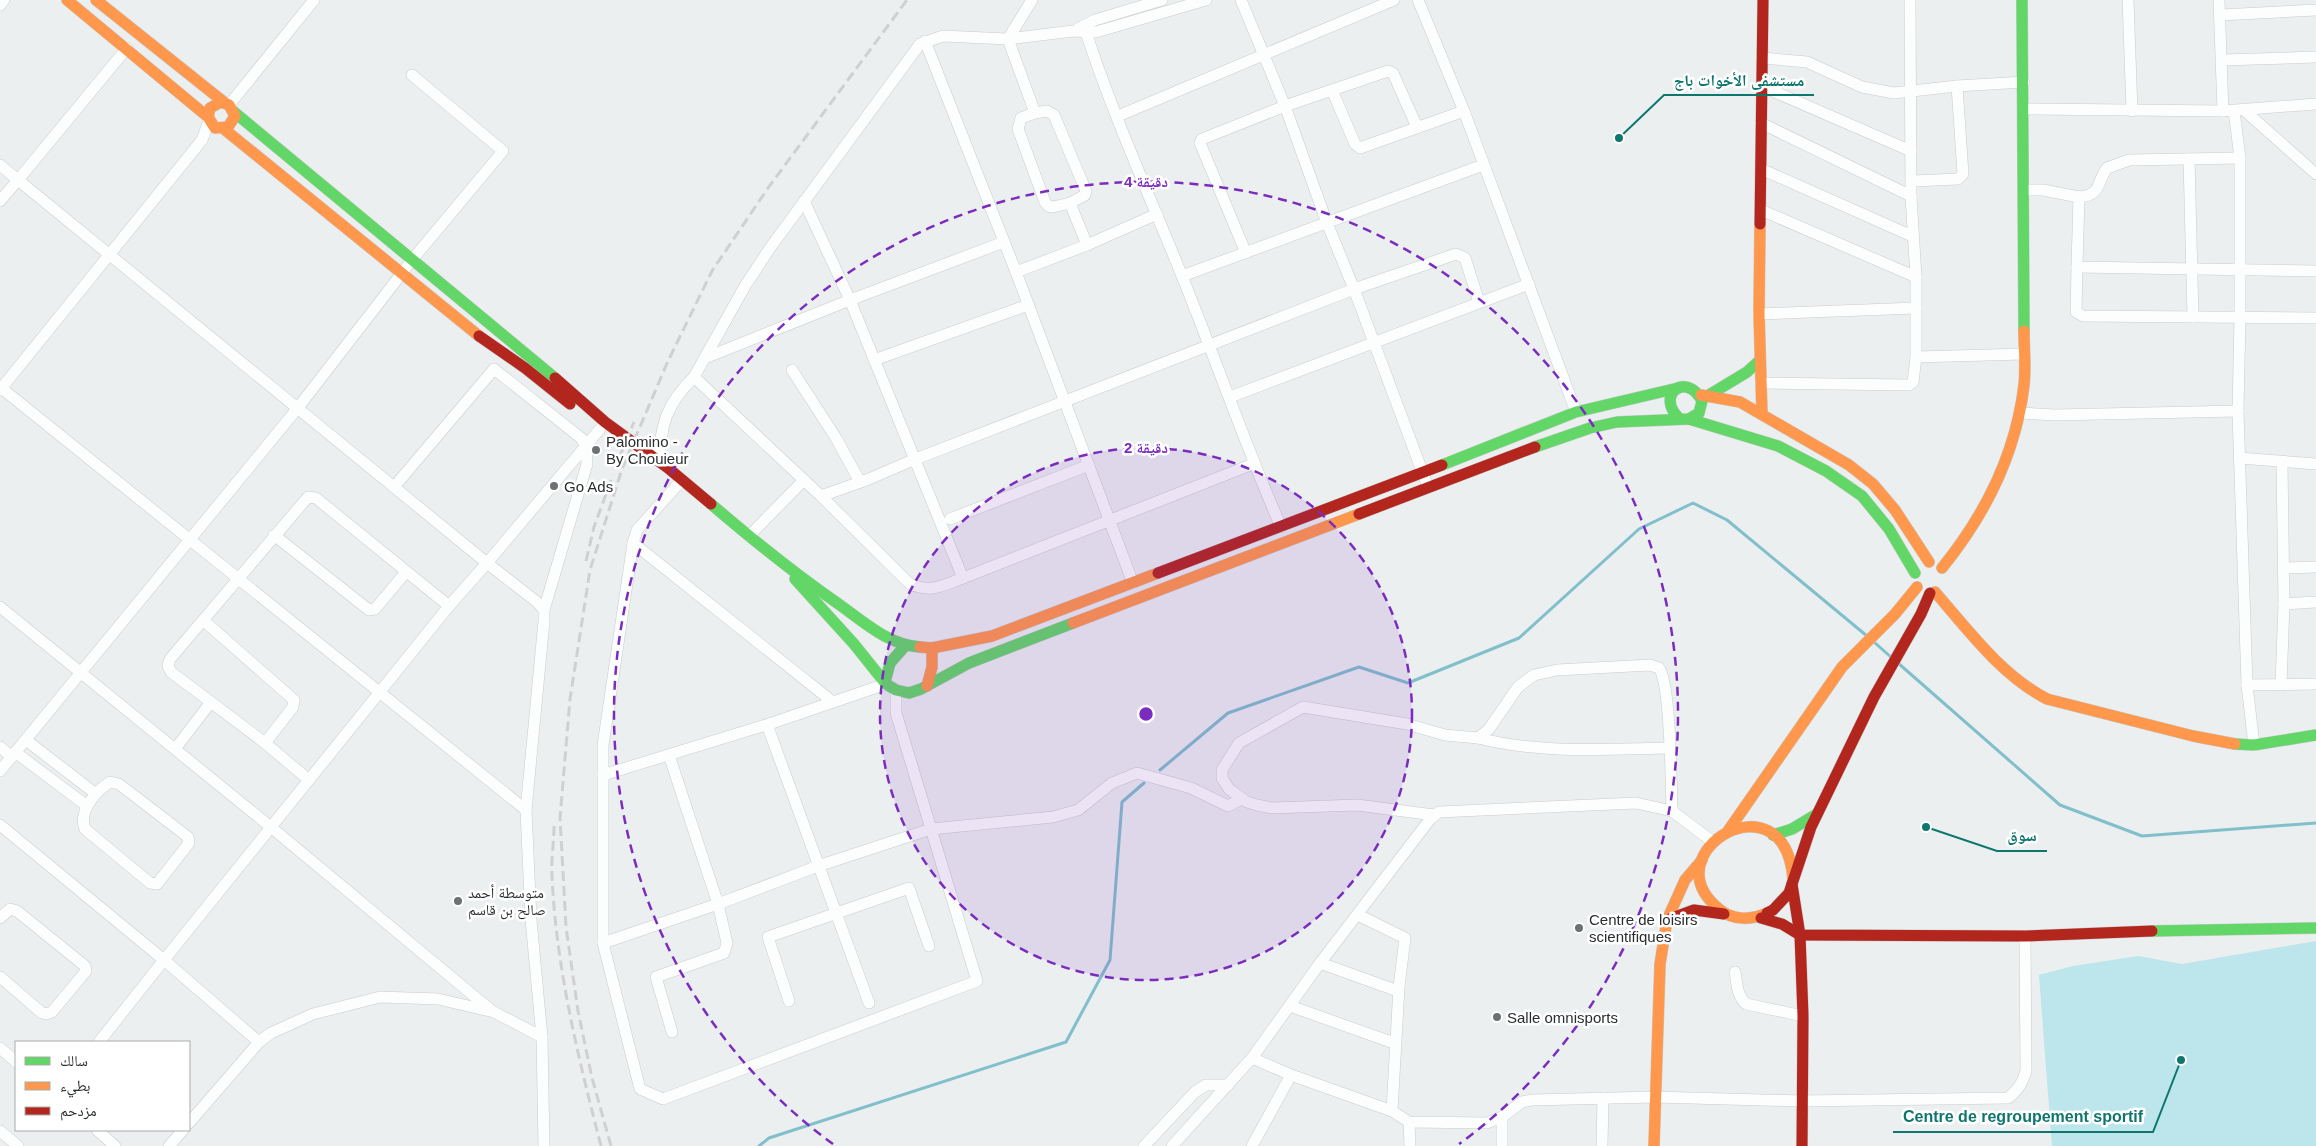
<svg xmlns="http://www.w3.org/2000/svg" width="2316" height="1146" viewBox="0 0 2316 1146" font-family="Helvetica,'Noto Naskh Arabic',sans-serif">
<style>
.green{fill:#bce5ec}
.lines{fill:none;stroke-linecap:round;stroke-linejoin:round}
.stream{stroke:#81bfcb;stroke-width:3}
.street-casing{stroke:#c9cccd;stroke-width:12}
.fast-casing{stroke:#c9cccd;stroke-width:12}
.slow-casing{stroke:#c9cccd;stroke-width:12}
.jam-casing{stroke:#c9cccd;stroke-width:12}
.street{stroke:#fcfdfd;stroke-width:11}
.fast{stroke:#63d668;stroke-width:11}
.slow{stroke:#ff974d;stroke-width:11}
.jam{stroke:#b3261e;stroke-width:11}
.rail{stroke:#d0d0d1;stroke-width:3;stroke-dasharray:10 5;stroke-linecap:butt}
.ring{fill:none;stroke:#7b2cbf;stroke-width:2.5;stroke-dasharray:9 6}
.poi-dot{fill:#6e7172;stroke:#fff;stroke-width:2}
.labels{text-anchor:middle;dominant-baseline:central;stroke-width:5;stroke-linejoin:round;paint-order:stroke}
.poi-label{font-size:15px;fill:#2a2d2e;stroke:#fff;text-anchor:start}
.centre{fill:#7b2cbf;stroke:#fff;stroke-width:2.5}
.ring-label{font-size:15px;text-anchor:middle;font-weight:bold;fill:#7b2cbf;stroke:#fff;stroke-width:5;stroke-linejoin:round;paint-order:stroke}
.leader{fill:none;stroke:#0f766e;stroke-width:2}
.callout-dot{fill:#0f766e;stroke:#fff;stroke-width:2}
.callout-label{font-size:16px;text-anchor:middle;font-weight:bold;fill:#0f766e;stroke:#fff;stroke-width:5;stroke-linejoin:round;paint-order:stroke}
</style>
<rect width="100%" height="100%" fill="#ebeff0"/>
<path class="green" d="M 2316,941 L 2316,1146 L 2052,1146 L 2039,975 L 2073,966 L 2138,956 L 2182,964 Z"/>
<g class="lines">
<g class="stream">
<path d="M 1874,642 L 1892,658"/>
<path d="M 1898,663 L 2060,805 L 2142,836 L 2316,823"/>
<path d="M 1160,770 L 1228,713 L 1359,667 L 1408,683 L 1519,638 L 1639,529 L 1693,503 L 1727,520 L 1867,636"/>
<path d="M 759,1146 L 769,1138 L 1066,1042 L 1110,960 L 1122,802 L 1144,783"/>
</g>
<g class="street-casing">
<g id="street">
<path d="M 1032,0 L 1008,39 L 1035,113 L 1047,111 L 1054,115 L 1086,191 L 1085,195 L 1070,203 L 1087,245"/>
<path d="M 1206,0 L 1096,32 L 1073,31 L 1008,39 L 943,36 L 920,44 L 770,248 L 745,286 L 694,377 L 821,496 L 910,584 C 932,593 941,586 963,578 L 1253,464"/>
<path d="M 1241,0 L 1285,106 L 1327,223 L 1354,289 L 1428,487"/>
<path d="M 1418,0 L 1464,111 L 1576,412"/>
<path d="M 2128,0 L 2132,111"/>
<path d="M 2219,0 L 2223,111"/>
<path d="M 0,5 L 4,0"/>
<path d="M 2221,15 L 2316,10"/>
<path d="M 1084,26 C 1111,111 1149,194 1182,276 C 1216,360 1245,445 1281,527"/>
<path d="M 1079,28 L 1095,20 L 1162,0"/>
<path d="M 925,41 L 1016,272 L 1133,583"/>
<path d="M 1762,58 L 1807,62 L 1862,87 L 1894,93 L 1957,86 L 2024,82"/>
<path d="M 2223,60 L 2316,57"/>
<path d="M 1761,86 L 1911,151"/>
<path d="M 1332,90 L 1355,144 L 1360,148 L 1464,111"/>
<path d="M 229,105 L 314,0"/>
<path d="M 2024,109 L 2223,111 L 2316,104"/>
<path d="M 2234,111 L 2240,158 L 2240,318 L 2238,411 L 2247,685 L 2254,745"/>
<path d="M 2245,111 L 2316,174"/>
<path d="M 1035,113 L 1021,118 L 1018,129 L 1045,202 L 1048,206 L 1053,207 L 1070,203"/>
<path d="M 1118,116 L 1394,0"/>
<path d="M 1761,123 L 1911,196"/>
<path d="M 2240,158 L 2129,160 L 2107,168 C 2096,183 2102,195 2079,197 L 2077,267 L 2316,271"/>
<path d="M 2189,159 L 2193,317"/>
<path d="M 0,165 L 18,180 L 0,201"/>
<path d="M 1761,169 L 1912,236"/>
<path d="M 1913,181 L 1958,179 L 1963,174 L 1957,86"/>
<path d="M 2024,190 L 2043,190 L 2079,197"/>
<path d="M 804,201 L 850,300 L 963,578"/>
<path d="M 1761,210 L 1916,277"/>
<path d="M 1246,253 L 1200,143 L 1202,139 L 1285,106 L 1388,71 L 1393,73 L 1417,127"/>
<path d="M 2077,267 L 2076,312 L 2083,316 L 2316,318"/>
<path d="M 1016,272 L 1087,245 L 1157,214"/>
<path d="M 1182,276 L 1483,165"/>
<path d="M 1759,314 L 1916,308"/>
<path d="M 1916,357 L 2024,354"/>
<path d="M 705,358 L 850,300 L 1004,242"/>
<path d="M 874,360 L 1028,305"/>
<path d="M 792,370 L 836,438 L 860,482"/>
<path d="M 1761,383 L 1909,385 L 1913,382 L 1916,357 L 1916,277 L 1911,196 L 1910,0"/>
<path d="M 0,387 L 526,810"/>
<path d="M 0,390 L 202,140 L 209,121"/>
<path d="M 1230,397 L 1529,284"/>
<path d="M 2021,413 L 2055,415 L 2238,411"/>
<path d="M 2239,458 L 2316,464"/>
<path d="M 658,460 C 663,421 665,406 694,377"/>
<path d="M 2282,463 L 2284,604 L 2316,602"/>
<path d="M 681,481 L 637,530 L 633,543 L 603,745 L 603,775 L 769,724 L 886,684"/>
<path d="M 394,487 L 494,369 L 581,438 L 586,446 L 587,464 L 544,610"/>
<path d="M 821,496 L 869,479 L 913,460 L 1354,289 L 1456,254 L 1465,258 L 1479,302"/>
<path d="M 950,519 L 1089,465"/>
<path d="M 274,535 L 369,610 L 375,609 L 406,572"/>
<path d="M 749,536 L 804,480"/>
<path d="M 633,543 L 833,702"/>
<path d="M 2284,568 L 2316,567"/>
<path d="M 0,607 L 272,828 L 492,1011"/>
<path d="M 204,621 L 294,700 L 293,707 L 265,743"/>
<path d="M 2247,685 L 2316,684"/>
<path d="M 2281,685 L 2284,604"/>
<path d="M 896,690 L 896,713 L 977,981 L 663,1099 L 640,1089 L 603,943 L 718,904 L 818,866 L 931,829 L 1053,817 L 1078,810 L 1112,783 L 1137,773 L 1191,788 L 1228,806 L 1242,799"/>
<path d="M 769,724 L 769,730 L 869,1003"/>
<path d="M 1478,738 C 1541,754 1605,749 1670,748"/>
<path d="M 26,740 L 96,794"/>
<path d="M 0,747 L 12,757"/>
<path d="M 175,749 L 211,702"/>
<path d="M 15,752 L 87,806"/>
<path d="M 669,755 L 718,904 L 727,943 L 724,953 L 656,977 L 672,1032"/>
<path d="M 0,771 L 297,409 L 412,260 L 503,151 L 412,75"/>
<path d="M 603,775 L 603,943"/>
<path d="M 309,780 L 265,743 L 171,672 L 168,666 L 170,659 L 308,497 L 316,498 L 449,606"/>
<path d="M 110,782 L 119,784 L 188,837 L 189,843 L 157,884 L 150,883 L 85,829 C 78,811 96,791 110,782 Z"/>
<path d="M 1434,815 L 1357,805 L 1272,808 L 1257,805 L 1247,802 L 1229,789 L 1222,778 L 1222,770 L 1239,743 L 1303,707 L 1407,724 L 1445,735 L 1478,738 L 1489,729 L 1518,687 L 1534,675 L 1557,670 L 1650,665 L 1659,668 C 1671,684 1671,786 1672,811"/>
<path d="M 0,825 L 164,960 L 449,606 L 487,563 L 18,180 L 127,48"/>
<path d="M 1713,842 L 1672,811 L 1636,803 L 1439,812 L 1431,818 L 1320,963 L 1252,1058 L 1291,1075 L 1392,1111 L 1409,1122 L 1487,1123 L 1502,1117 L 1522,1102 L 1532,1100 L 1655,1097 L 1802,1101 L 2008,1098 C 2018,1090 2023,1083 2026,1070 L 2025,936"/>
<path d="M 1358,915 L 1405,938 L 1399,987 L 1392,1111"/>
<path d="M 0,918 L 10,909 L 17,911 L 85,966 L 86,971 L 52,1012 L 46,1014 L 42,1013 L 0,977"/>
<path d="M 1320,963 L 1398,991"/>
<path d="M 1735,972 C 1737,984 1737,996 1746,1004 L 1803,1016"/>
<path d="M 789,1001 L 768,937 L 909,888 L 929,946"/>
<path d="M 1290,1006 L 1394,1043"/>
<path d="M 542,1037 L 544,1146"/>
<path d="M 99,1042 L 164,960 L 259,1042"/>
<path d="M 0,1048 L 16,1062"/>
<path d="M 1409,1122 L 1410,1146"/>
<path d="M 189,1123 L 259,1042 L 271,1033 L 313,1014 L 380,997 L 438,999 L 494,1012 L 542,1037 L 531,920 L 526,810 L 544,621 L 544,610 L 537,602 L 487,563 L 600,429"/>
<path d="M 97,1130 L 115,1146"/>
<path d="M 0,1131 L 18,1146"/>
<path d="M 169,1146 L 183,1130"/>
<path d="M 1144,1146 L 1195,1092 L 1206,1085 L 1228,1085"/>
<path d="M 1172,1146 L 1252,1058"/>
<path d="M 1252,1146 L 1291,1075"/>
<path d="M 1502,1146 L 1502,1117"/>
<path d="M 1602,1146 L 1603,1098"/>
</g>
</g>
<g class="fast-casing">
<g id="fast">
<path d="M 2022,0 L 2024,331"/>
<path d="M 234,112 L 555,378"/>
<path d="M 1709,395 L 1747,372 L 1759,361"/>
<path d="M 1689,419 L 1778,446 L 1826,471 L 1862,496 L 1889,529 L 1915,573"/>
<path d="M 1535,447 L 1590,428 L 1617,422 L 1689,419 L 1699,413 L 1702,401 C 1686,370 1654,396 1680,419"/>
<path d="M 1442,465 L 1576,412 L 1678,388"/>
<path d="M 711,504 C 753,540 795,574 840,605 C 865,623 889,645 920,647"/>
<path d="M 795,579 L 854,644 L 886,684 L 896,690 L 909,693 L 921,689 L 969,663 L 1073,623"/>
<path d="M 885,682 L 890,663 L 905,646"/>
<path d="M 2235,744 L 2254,745 L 2316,735"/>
<path d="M 1773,835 L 1792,829 L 1817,814"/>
<path d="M 2152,931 L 2316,928"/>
</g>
</g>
<g class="slow-casing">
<g id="slow">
<path d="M 67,0 L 208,117 L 215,128 L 228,127 L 235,116 L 229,105 L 221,102 L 210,108 L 208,117"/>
<path d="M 96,0 L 225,103"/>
<path d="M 224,129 L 479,336"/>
<path d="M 1760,224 L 1759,314 L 1762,414"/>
<path d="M 1701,395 L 1740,402 L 1849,465 L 1873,484 L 1895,510 L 1929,562"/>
<path d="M 1942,568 C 1985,515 2016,453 2024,385 C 2026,368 2024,349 2024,331"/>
<path d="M 1935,592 C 1969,631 2001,675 2047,699 L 2193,736 L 2235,744"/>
<path d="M 1073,623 L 1359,514"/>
<path d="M 920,647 L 932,648 L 992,636 L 1158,573"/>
<path d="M 927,686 L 932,667 L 932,648"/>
<path d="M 1728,831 L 1842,667 L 1895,614 L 1917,587"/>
<path d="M 1767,913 C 1752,920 1733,921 1719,909 C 1649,852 1785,773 1793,879"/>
<path d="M 1654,1146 L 1660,964 L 1667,920 L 1685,880 L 1702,860"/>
</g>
</g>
<g class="jam-casing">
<g id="jam">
<path d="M 1760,224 L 1763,0"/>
<path d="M 479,336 L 525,368 L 570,404"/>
<path d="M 555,378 L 605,422 L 668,468 L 711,504"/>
<path d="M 1359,514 L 1535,447"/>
<path d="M 1158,573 L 1442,465"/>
<path d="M 1792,884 L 1800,935 L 1803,1016 L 1802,1146"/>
<path d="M 1767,913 L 1773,910 L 1789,893 L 1811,827 L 1874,697 L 1921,614 L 1930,593"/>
<path d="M 1761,918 L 1782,924 L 1800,935 L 2025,936 L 2152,931"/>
<path d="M 1667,920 L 1694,910 L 1724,914"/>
</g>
</g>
<use href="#street" class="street"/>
<use href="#fast" class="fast"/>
<use href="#slow" class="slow"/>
<use href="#jam" class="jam"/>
<g class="rail">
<path d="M 620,456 L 634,422"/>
<path d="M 586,561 L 594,527 L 613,475"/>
<path d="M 554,826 C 554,842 551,859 552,876 C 556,967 578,1057 601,1146"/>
<path d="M 611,1146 L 592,1078 L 578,1011 L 566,927 L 560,818 L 570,699 L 590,570 L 622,469 L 668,361 L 712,271 L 768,188 L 907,0"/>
</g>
</g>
<circle cx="1146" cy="714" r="266" fill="#7b2cbf" fill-opacity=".12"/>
<g class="ring">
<circle cx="1146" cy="714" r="266"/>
<path d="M833 1144A532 532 0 1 1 1459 1144"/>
</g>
<g class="poi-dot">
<circle cx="596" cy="450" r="5"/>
<circle cx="554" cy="486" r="5"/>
<circle cx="458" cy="901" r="5"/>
<circle cx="1579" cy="928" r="5"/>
<circle cx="1497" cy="1017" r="5"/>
</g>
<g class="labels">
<g class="poi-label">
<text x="606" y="441">Palomino -<tspan x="606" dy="17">By Chouieur</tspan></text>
<text x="564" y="486">Go Ads</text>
<text x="468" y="892">متوسطة أحمد<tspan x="468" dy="17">صالح بن قاسم</tspan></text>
<text x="1589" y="919">Centre de loisirs<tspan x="1589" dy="17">scientifiques</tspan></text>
<text x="1507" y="1017">Salle omnisports</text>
</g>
</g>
<circle cx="1146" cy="714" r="8" class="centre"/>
<g class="ring-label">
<text x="1146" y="187">4 دقيقة</text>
<text x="1146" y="453">2 دقيقة</text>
</g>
<path class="leader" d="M1619 138L1664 95H1814M1926 827L1997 851H2047M2181 1060L2153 1132H1893"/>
<g class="callout-dot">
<circle cx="1619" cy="138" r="5"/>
<circle cx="1926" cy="827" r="5"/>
<circle cx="2181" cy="1060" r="5"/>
</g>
<g class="callout-label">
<text x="1739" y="86">مستشفى الأخوات باج</text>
<text x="2022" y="841">سوق</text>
<text x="2023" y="1122">Centre de regroupement sportif</text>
</g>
<rect x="15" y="1041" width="175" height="90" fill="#ffffff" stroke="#aaabab"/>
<rect x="25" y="1057" width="25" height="8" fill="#63d668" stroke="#aaabab"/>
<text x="60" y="1066" font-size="15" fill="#2a2d2e">سالك</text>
<rect x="25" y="1082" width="25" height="8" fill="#ff974d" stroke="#aaabab"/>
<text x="60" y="1091" font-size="15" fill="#2a2d2e">بطيء</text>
<rect x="25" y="1107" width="25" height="8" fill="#b3261e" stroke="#aaabab"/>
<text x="60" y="1116" font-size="15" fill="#2a2d2e">مزدحم</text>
</svg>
